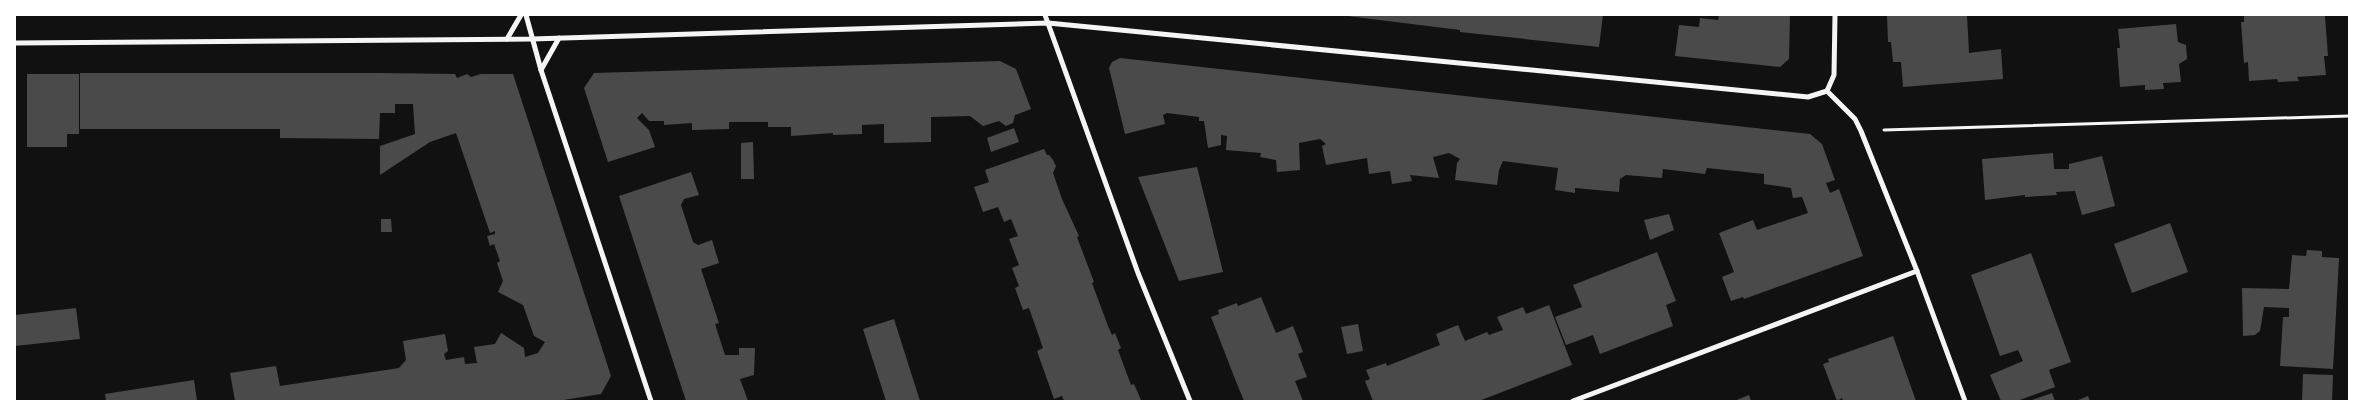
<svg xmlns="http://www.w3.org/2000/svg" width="2364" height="416" viewBox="0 0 2364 416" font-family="'Noto Sans',sans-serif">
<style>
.building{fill:#4a4a4a}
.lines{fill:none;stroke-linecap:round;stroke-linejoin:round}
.path{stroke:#f5f5f5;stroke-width:3}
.minor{stroke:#f5f5f5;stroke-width:5}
</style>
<rect width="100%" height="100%" fill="#111"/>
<g class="building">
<path d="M 1339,15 L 1603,15 L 1599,47 L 1460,32 L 1460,30 Z"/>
<path d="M 1719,15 L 1790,15 L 1789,59 L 1780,67 L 1675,56 L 1679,25 L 1699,27 L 1700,18 L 1718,20 Z"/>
<path d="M 1887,15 L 1967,15 L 1969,53 L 2001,49 L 2003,79 L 1903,87 L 1901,62 L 1893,62 L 1891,42 L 1888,42 Z"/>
<path d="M 2244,15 L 2325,16 L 2328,56 L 2324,56 L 2326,75 L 2297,77 L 2299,81 L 2278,82 L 2277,79 L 2249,81 L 2248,62 L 2244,63 L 2241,22 L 2244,22 Z"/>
<path d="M 2176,24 L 2178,42 L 2186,45 L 2187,59 L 2179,64 L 2181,82 L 2163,83 L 2164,89 L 2145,90 L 2145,85 L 2120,87 L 2117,48 L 2120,48 L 2118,29 Z"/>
<path d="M 1120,58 L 1810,134 L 1822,144 L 1835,180 L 1826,183 L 1830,193 L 1839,189 L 1863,256 L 1744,299 L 1743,297 L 1731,301 L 1722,277 L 1734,272 L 1719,233 L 1753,220 L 1757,230 L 1808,213 L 1802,197 L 1793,198 L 1791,188 L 1764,184 L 1764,174 L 1707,168 L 1705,174 L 1663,169 L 1662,178 L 1626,175 L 1620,179 L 1619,192 L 1575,188 L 1575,193 L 1555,190 L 1558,168 L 1503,161 L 1499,170 L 1497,185 L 1455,180 L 1457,163 L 1460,159 L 1449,153 L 1433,157 L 1439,178 L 1410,175 L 1412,181 L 1392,184 L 1390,171 L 1369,174 L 1367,158 L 1326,165 L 1322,146 L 1326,144 L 1320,139 L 1299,143 L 1300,170 L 1277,172 L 1276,160 L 1260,157 L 1261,153 L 1226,150 L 1227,136 L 1221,135 L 1221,145 L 1208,148 L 1204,121 L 1199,121 L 1199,117 L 1167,113 L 1163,115 L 1165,124 L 1125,134 L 1109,68 L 1112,62 Z"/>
<path d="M 1000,61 L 1016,69 L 1031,109 L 1015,115 L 1013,123 L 1006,126 L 999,121 L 983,126 L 970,116 L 931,117 L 931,142 L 884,143 L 884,124 L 862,125 L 862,134 L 833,135 L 833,133 L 791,136 L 791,127 L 768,127 L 768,122 L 729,122 L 729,129 L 692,130 L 692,123 L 664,125 L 664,121 L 649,121 L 642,113 L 637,118 L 649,130 L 655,147 L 608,162 L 584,88 L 594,73 Z"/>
<path d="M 80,73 L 380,73 L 455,74 L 457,78 L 467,74 L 471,77 L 481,74 L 513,74 L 611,376 L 601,394 L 557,401 L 235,401 L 230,373 L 276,366 L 280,386 L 399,368 L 406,360 L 403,341 L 445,334 L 448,351 L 444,354 L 446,360 L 464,357 L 465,364 L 477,363 L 474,347 L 495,344 L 501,333 L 524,348 L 525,357 L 538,353 L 545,342 L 534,336 L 523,305 L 498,292 L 503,281 L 497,263 L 500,261 L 494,244 L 490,246 L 487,236 L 495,234 L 495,231 L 490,233 L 456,133 L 430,142 L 380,175 L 380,146 L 415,134 L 413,104 L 395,104 L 395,113 L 380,113 L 379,139 L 280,138 L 280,129 L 80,129 Z"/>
<path d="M 27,74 L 79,74 L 79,134 L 67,134 L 67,147 L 27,147 Z"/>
<path d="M 1014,128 L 1019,142 L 991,152 L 987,138 Z"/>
<path d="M 753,142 L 754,179 L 741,179 L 741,143 Z"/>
<path d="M 1044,149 L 1047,155 L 1049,155 L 1053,160 L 1056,166 L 1053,173 L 1062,199 L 1079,236 L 1077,237 L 1094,282 L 1092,283 L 1108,326 L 1112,335 L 1115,333 L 1121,348 L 1118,350 L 1131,385 L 1134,384 L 1141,400 L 1139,401 L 1064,401 L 1062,396 L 1054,399 L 1037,351 L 1043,348 L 1029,308 L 1023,310 L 1015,288 L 1019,286 L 1012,268 L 1019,265 L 1009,239 L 1018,236 L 1011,219 L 1004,222 L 998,207 L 983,212 L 974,187 L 989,182 L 985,170 Z"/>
<path d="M 2053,153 L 2054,169 L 2069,169 L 2069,164 L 2102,156 L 2115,206 L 2082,215 L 2075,191 L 2056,192 L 2057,195 L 2025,197 L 2025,195 L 1985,200 L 1982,159 Z"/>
<path d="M 1197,167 L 1223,272 L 1179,281 L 1138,177 Z"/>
<path d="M 691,172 L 699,195 L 684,199 L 681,205 L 693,242 L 698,245 L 712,240 L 719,263 L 701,269 L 719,323 L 715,324 L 725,355 L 739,355 L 739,348 L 755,348 L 754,375 L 740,379 L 748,401 L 686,401 L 619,196 Z"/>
<path d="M 1669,214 L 1674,230 L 1650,240 L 1644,220 Z"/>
<path d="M 381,219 L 391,219 L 392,232 L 381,232 Z"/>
<path d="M 2170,223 L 2188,272 L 2132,293 L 2114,244 Z"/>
<path d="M 2307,250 L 2322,251 L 2322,257 L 2339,258 L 2333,369 L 2280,366 L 2283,317 L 2289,317 L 2289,308 L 2264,307 L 2260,331 L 2255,335 L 2243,336 L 2242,288 L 2289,289 L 2292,255 L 2306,256 Z"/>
<path d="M 1657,252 L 1676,301 L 1666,305 L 1673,326 L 1600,354 L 1593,335 L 1566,345 L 1555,317 L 1582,307 L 1573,285 Z"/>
<path d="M 2031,253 L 2071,362 L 2049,370 L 2055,387 L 2017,401 L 2001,401 L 1990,375 L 2023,361 L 2018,350 L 2000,356 L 1971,275 Z"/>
<path d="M 1261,297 L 1276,333 L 1293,326 L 1303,352 L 1298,354 L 1307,377 L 1295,381 L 1303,401 L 1244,401 L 1235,379 L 1211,317 L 1219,314 L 1218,310 L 1237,303 L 1238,306 Z"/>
<path d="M 1549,305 L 1572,365 L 1479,401 L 1373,401 L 1365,381 L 1370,379 L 1366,370 L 1386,363 L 1387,366 L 1440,345 L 1436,334 L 1458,325 L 1465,341 L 1487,332 L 1489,335 L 1503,330 L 1497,317 L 1523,307 L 1526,314 Z"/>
<path d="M 76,308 L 80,339 L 15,346 L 15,315 Z"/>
<path d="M 894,319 L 920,401 L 886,401 L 863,329 Z"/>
<path d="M 1358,324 L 1363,351 L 1347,354 L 1341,327 Z"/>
<path d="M 1893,336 L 1916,401 L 1843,401 L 1842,398 L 1837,401 L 1823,364 L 1829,362 L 1828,359 Z"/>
<path d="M 2303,374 L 2333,375 L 2332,401 L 2302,401 Z"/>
<path d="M 194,380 L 197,401 L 106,401 L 105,394 Z"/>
<path d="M 2052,393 L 2055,401 L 2029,401 Z"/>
<path d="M 1749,395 L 1751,401 L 1734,401 Z"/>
<path d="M 2088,396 L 2090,401 L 2076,401 Z"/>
</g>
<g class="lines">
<path class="path" d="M 1884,130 L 2349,116"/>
<g class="minor">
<path d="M 526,15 L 541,70"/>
<path d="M 1045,15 L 1138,273 L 1190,401"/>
<path d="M 559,38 L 541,70 L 651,401"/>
<path d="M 507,39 L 521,15"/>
<path d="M 15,43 L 532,39 L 1048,23 L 1808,97 L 1827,91"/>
<path d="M 1827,91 L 1855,119 L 1861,131 L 1917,271 L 1965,401"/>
<path d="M 1827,91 L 1834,75 L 1835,15"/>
<path d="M 1573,401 L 1917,271"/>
</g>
</g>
<rect width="2364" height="416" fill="none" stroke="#ffffff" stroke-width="32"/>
</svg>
